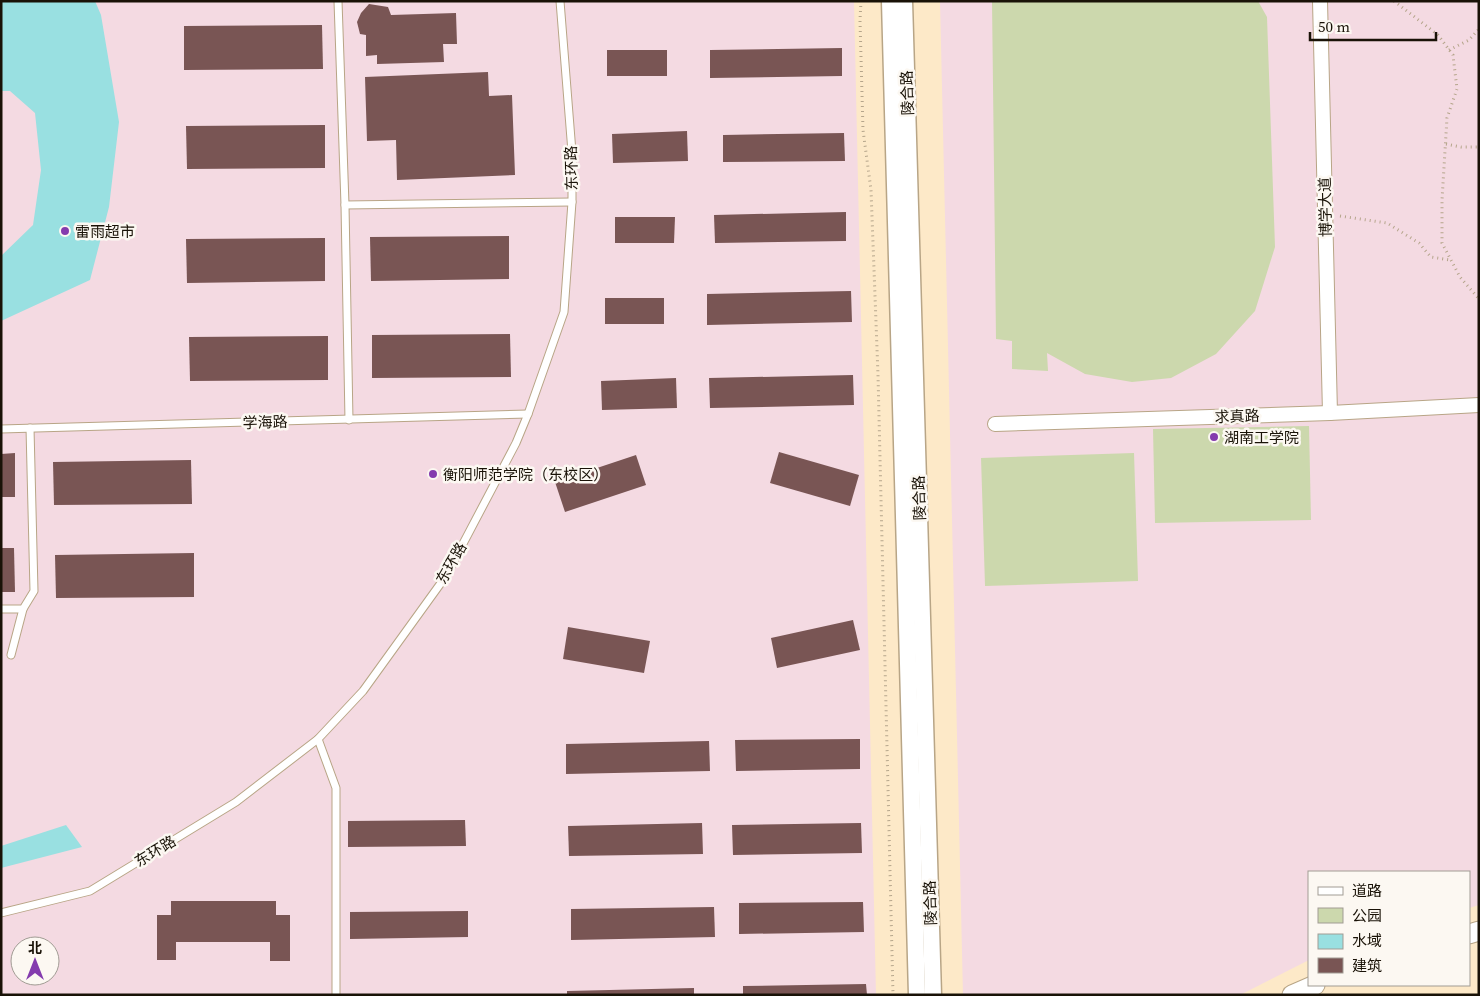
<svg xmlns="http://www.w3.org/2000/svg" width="1480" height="996" viewBox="0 0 1480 996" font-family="'Source Serif 4','Noto Sans SC',serif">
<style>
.education{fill:#f4dae2;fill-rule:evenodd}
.green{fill:#ccd8ad}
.water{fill:#99e0e1}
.building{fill:#795554}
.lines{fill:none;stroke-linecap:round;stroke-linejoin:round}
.service-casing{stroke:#b8a586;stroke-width:9}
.minor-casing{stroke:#b8a586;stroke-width:16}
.tertiary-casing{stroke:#b8a586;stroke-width:19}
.secondary-casing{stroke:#b8a586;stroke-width:21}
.path{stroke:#b5a58b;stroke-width:3;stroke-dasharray:1 4;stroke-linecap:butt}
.service{stroke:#fff;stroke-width:7}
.minor{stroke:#fff;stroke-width:14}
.tertiary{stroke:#fff;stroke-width:16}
.secondary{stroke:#fff;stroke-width:19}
.poi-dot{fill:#843bae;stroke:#fcf8f2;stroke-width:2}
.labels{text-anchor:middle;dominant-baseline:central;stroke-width:5;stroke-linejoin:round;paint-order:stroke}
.street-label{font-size:15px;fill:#191207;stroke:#fcf8f2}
.poi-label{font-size:15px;fill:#191207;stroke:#fcf8f2;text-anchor:start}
</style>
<rect width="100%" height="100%" fill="#fde9c8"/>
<g class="education">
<path d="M 1,1 L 854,1 L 876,995 L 1,995 ZM 20,946 L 50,946 L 50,976 L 20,976 Z"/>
<path d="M 940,1 L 1479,1 L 1479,905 L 1469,908 L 1469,872 L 1309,872 L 1309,960 L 1240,995 L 963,995 Z"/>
</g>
<g class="green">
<path d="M 992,1 L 1258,1 L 1267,17 L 1275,247 L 1255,311 L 1216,354 L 1171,378 L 1132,382 L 1085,374 L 1047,353 L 1048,371 L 1012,369 L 1012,341 L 996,339 Z"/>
<path d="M 1309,426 L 1311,520 L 1155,523 L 1153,429 Z"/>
<path d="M 1134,453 L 1138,581 L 985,586 L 981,458 Z"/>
</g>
<g class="water">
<path d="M 1,1 L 95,1 L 101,15 L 119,122 L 109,207 L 90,280 L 1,321 L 1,256 L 33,225 L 41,170 L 35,113 L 10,91 L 1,91 Z"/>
<path d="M 66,825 L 82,847 L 1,868 L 1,846 Z"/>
</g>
<g class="building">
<path d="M 369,4 L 388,7 L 391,15 L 456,13 L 457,44 L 443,44 L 444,62 L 377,64 L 377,55 L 366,56 L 366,35 L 360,34 L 357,22 L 361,13 Z"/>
<path d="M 322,25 L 323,69 L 184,70 L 184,26 Z"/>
<path d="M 842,48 L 842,76 L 710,78 L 710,50 Z"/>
<rect x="607" y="50" width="60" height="26"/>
<path d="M 488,72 L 489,96 L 512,95 L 515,175 L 397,180 L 396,140 L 367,141 L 365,77 Z"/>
<path d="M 325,125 L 325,168 L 187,169 L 186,126 Z"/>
<path d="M 687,131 L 688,161 L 613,163 L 612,134 Z"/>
<path d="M 844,133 L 845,161 L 723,162 L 723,135 Z"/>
<path d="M 846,212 L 846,241 L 715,243 L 714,215 Z"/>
<path d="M 615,217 L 675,217 L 674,243 L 615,243 Z"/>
<path d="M 509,236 L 509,279 L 371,281 L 370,237 Z"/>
<path d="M 325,238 L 325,281 L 187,283 L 186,239 Z"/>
<path d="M 851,291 L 852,322 L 707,325 L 707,294 Z"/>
<rect x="605" y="298" width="59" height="26"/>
<path d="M 510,334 L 511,377 L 372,378 L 372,335 Z"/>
<path d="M 328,336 L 328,380 L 190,381 L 189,337 Z"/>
<path d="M 853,375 L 854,405 L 710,408 L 709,378 Z"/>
<path d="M 676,378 L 677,408 L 602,410 L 601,381 Z"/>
<path d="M 779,452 L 859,475 L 850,506 L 770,483 Z"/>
<path d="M 15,453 L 15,497 L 1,497 L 1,454 Z"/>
<path d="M 636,455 L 646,485 L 565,512 L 555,482 Z"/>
<path d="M 191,460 L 192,504 L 54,505 L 53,462 Z"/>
<path d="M 1,548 L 14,548 L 15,592 L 1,592 Z"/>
<path d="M 194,553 L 194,597 L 56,598 L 55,555 Z"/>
<path d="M 853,620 L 860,650 L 777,668 L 771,638 Z"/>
<path d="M 568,627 L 650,641 L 644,673 L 563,659 Z"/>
<path d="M 860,739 L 860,769 L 736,771 L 735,740 Z"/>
<path d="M 709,741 L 710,771 L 566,774 L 566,744 Z"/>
<path d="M 465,820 L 466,846 L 348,847 L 348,821 Z"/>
<path d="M 702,823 L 703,854 L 569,856 L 568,826 Z"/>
<path d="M 861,823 L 862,853 L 733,855 L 732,825 Z"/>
<path d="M 171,901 L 276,901 L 276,915 L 290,915 L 290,961 L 270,961 L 270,942 L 176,942 L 176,960 L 157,960 L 157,915 L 171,915 Z"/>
<path d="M 863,902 L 864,932 L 739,934 L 739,903 Z"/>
<path d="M 714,907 L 715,937 L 571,940 L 571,909 Z"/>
<path d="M 468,911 L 468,937 L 350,939 L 350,912 Z"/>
<path d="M 866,984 L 867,995 L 743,995 L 743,986 Z"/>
<path d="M 694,988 L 694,995 L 567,995 L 567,991 Z"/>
</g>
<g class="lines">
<g class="service-casing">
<g id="service">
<path d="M 338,1 L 345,205 L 349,420"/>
<path d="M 345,205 L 572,202"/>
<path d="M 1,429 L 528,414"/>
<path d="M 1,609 L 23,609 L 34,591 L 30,428"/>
<path d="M 11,655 L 23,609"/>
<path d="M 318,739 L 336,788 L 336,995"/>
<path d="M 1,913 L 90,891 L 236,802 L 318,739 L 363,691 L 446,576 L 516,443 L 528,414 L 564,312 L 572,202 L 572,152 L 560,1"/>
</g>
</g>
<g class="minor-casing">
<g id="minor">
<path d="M 1320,1 L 1330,413"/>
<path d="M 995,424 L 1330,413 L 1479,405"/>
</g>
</g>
<g class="tertiary-casing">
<g id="tertiary">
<path d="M 890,1 L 917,995"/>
<path d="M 904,1 L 933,995"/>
</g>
</g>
<g class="secondary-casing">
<g id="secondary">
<path d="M 1469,934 L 1479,931"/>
<path d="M 1292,995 L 1315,985"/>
</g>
</g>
<g class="path">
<path d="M 861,1 L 860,20 L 863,130 L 871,190 L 878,375 L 893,995"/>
<path d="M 1394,1 L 1438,35 L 1453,55 L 1457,89 L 1447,118 L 1442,200 L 1442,243 L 1460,277 L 1479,299"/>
<path d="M 1449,50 L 1469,40 L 1479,29"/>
<path d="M 1446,144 L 1461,147 L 1479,147"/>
<path d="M 1340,216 L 1387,223 L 1419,243 L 1431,257 L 1450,260"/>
</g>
<use href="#service" class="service"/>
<use href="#minor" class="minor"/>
<use href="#tertiary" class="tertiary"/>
<use href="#secondary" class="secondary"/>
</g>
<g class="poi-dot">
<circle cx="65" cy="231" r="5"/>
<circle cx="1214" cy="437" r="5"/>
<circle cx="433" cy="474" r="5"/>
</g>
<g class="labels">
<g class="street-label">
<text transform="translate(907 93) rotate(-92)">陵合路</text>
<text transform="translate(571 168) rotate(-91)">东环路</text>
<text transform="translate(1325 207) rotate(-91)">博学大道</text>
<text transform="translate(1237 416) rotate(-2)">求真路</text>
<text transform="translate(265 422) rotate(-2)">学海路</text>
<text transform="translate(919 498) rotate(-92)">陵合路</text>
<text transform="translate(451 563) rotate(-60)">东环路</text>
<text transform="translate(155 851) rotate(-31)">东环路</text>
<text transform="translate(930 903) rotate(-92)">陵合路</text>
</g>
<g class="poi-label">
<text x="75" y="231">雷雨超市</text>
<text x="1224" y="437">湖南工学院</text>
<text x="443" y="474">衡阳师范学院（东校区）</text>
</g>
</g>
<rect width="1480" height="996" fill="none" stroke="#191207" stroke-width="5"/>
<rect x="1308" y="871" width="162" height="115" fill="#fcf8f2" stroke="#a19c94"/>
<rect x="1318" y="887" width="25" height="8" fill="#ffffff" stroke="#a19c94"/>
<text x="1352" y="896" font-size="15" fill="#191207">道路</text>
<rect x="1318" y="908" width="25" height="15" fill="#ccd8ad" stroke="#a19c94"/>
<text x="1352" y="921" font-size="15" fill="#191207">公园</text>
<rect x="1318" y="934" width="25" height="15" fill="#99e0e1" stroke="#a19c94"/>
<text x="1352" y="946" font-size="15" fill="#191207">水域</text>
<rect x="1318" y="958" width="25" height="15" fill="#795554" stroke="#a19c94"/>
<text x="1352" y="971" font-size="15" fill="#191207">建筑</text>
<g transform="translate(35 961)"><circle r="24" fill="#fcf8f2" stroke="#a19c94"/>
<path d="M0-4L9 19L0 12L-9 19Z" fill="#843bae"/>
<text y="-8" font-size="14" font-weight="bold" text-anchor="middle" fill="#191207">北</text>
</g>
<path d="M1310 32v8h126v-8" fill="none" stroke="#191207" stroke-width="2.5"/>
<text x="1318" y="32" font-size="15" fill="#191207" stroke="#fcf8f2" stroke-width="4" paint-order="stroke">50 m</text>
</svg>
